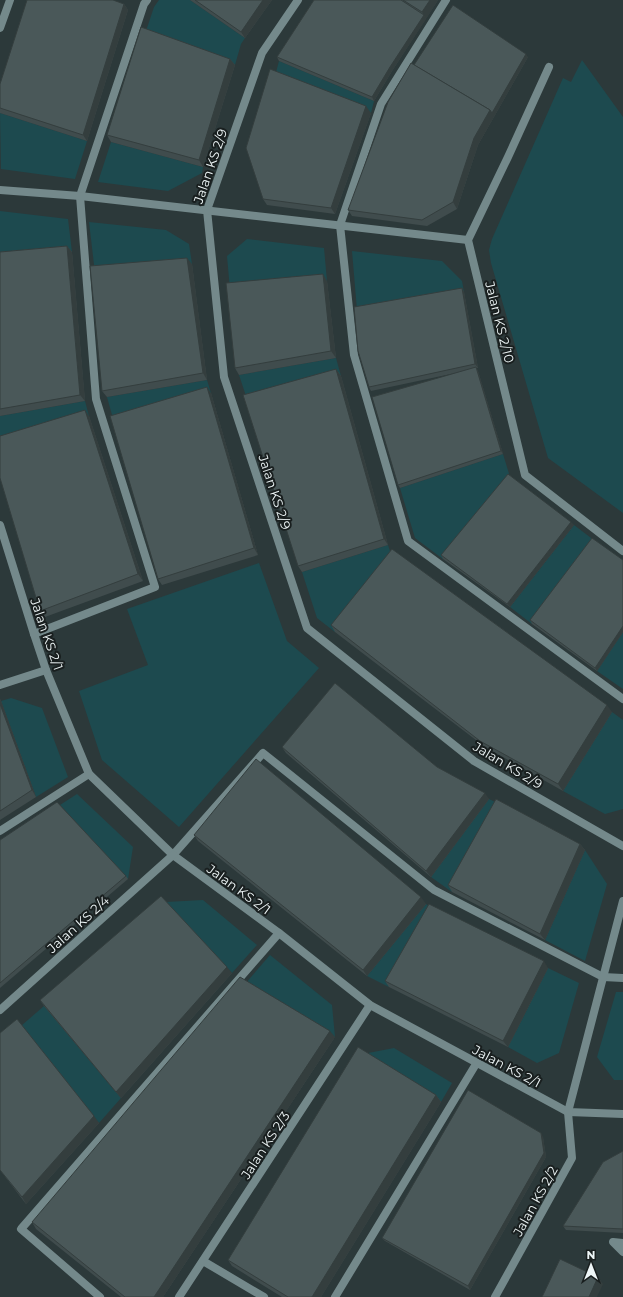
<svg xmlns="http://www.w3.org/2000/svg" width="623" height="1297" viewBox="0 0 623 1297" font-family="Montserrat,sans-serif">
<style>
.green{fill:#1d4a4f}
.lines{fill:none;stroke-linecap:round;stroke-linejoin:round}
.service{stroke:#74898b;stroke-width:8}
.minor{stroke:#74898b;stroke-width:8}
.wall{fill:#404c4d}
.shaded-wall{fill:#343e3e}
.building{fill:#4a5859;stroke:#343e3e}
.labels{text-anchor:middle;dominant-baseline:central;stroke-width:4;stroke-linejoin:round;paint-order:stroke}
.street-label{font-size:13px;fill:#eef6f7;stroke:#191f1f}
</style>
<rect width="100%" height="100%" fill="#2c393a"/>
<g class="green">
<path d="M 159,0 L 190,0 L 245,38 L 241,44 L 235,65 L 145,34 L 154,7 Z"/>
<path d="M 582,60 L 623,117 L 623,513 L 548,458 L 491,263 L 489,250 L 492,239 L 563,78 L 571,82 Z"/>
<path d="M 279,61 L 374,101 L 371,113 L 275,76 Z"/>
<path d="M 0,113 L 87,141 L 75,179 L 1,169 Z"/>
<path d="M 111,142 L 203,167 L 202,173 L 168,191 L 98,182 Z"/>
<path d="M 0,211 L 68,219 L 72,252 L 0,259 Z"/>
<path d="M 89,222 L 166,230 L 189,244 L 192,264 L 95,273 Z"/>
<path d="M 247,239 L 324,248 L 327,281 L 230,290 L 227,256 Z"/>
<path d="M 352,251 L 442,261 L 462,281 L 464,292 L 357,310 Z"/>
<path d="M 336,358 L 341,376 L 248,402 L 239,375 Z"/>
<path d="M 207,380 L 211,393 L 114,422 L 107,397 Z"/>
<path d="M 85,401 L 89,416 L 0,444 L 0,416 Z"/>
<path d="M 503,454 L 510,477 L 443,559 L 415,538 L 400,488 Z"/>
<path d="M 574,525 L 595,541 L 532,624 L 510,607 Z"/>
<path d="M 388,545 L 390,551 L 397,556 L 335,632 L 317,618 L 302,572 Z"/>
<path d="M 259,563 L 287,641 L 319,668 L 179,827 L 102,760 L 79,691 L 148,665 L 127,609 Z"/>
<path d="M 623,632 L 623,689 L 597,671 Z"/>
<path d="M 11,698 L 42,708 L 68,777 L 36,797 L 1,701 Z"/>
<path d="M 612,712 L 623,720 L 623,809 L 605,814 L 563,791 Z"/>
<path d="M 77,794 L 133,847 L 128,879 L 60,805 Z"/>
<path d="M 489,799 L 501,805 L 452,892 L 431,877 Z"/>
<path d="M 585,850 L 607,884 L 585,961 L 545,940 Z"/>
<path d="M 203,900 L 257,945 L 232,973 L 166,902 Z"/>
<path d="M 426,904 L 434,910 L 389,987 L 367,976 Z"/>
<path d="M 270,955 L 332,1005 L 335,1037 L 245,984 Z"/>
<path d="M 548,968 L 579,983 L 559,1053 L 537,1063 L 508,1047 Z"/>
<path d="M 616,992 L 623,992 L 623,1080 L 614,1080 L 597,1057 Z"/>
<path d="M 44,1006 L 121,1098 L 99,1123 L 21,1026 Z"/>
<path d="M 394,1048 L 452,1083 L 441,1102 L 363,1054 Z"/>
</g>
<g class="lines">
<g class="service">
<path d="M 446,0 L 381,104 L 340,225 L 354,355 L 408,541 L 623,699"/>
<path d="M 34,634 L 155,587 L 96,399 L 80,196 L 144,4 L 147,0"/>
<path d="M 0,831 L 89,774"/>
<path d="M 173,855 L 263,753 L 434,890 L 603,977 L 623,978"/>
<path d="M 623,1243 L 613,1242 L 623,1252"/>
<path d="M 203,1261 L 264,1297"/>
<path d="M 100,1297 L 21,1229 L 279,933"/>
<path d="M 335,1297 L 476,1064"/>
</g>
<g class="minor">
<path d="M 298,0 L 262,53 L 207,210 L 224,377 L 307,628 L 474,761 L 623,846"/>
<path d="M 0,28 L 10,0"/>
<path d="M 549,67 L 508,157 L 468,240 L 525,475 L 623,551"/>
<path d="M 0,190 L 80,196 L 468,240"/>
<path d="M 0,525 L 34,634 L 46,670 L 89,774 L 173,855 L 279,933 L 370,1005 L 568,1112 L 623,1114"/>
<path d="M 0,685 L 46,670"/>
<path d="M 0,1010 L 173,855"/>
<path d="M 179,1297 L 370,1005"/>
<path d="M 495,1297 L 572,1158 L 568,1112 L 623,901"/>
</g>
</g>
<g class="wall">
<path d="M 190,0 L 272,0 L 245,38 Z"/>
<path d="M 314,0 L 438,0 L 392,71 L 374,101 L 279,61 L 277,57 Z"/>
<path d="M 124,4 L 128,10 L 87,141 L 0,113 L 0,84 Z"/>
<path d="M 528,57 L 478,145 L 457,209 L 427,226 L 352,216 L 348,210 L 414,65 Z"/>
<path d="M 230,59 L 235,65 L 203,167 L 111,142 L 107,135 Z"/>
<path d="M 371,113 L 335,214 L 267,205 L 263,199 Z"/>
<path d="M 67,246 L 72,252 L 85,401 L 0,416 L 0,252 Z"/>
<path d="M 192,264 L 207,380 L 107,397 L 102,391 Z"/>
<path d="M 327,281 L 336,358 L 239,375 L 235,368 Z"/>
<path d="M 462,288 L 464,292 L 478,368 L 476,368 L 478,371 L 503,454 L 400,488 L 398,485 L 465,371 L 371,391 L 369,387 Z"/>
<path d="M 336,369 L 341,376 L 388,545 L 302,572 L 298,566 Z"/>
<path d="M 211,393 L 258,555 L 162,585 L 158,579 Z"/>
<path d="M 89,416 L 143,581 L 45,617 L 40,611 Z"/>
<path d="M 574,525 L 510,607 L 443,559 L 441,555 Z"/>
<path d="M 623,560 L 623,632 L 597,671 L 532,624 L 530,620 Z"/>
<path d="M 331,625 L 612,712 L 563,791 L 485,747 L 335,632 Z"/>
<path d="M 0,699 L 1,701 L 36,797 L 0,820 Z"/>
<path d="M 282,747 L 437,767 L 489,799 L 431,877 L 286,753 Z"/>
<path d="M 194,835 L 426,904 L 367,976 L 198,841 Z"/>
<path d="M 0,840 L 126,876 L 128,879 L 0,988 Z"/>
<path d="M 580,844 L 585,850 L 545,940 L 452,892 L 448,885 Z"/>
<path d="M 548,968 L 508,1047 L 389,987 L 385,981 Z"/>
<path d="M 232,973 L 121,1098 L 44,1006 L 40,1000 Z"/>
<path d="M 0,1033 L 99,1123 L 26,1204 L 0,1170 Z"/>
<path d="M 335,1037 L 163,1297 L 121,1297 L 36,1229 L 32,1222 Z"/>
<path d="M 436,1095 L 441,1102 L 321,1297 L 282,1297 L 232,1266 L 228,1260 Z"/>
<path d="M 543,1137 L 546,1157 L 470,1290 L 385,1241 L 382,1238 Z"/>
<path d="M 623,1151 L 623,1233 L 566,1230 L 563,1226 Z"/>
</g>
<g class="shaded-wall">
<path d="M 263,0 L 272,0 L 245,38 L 241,32 Z"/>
<path d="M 430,0 L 438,0 L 426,19 L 422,12 Z"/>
<path d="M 124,4 L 128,10 L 87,141 L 83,135 Z"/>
<path d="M 424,15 L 426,19 L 392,71 L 374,101 L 372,97 L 390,67 Z"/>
<path d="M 526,54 L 528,57 L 478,145 L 457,209 L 453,202 L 474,138 L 490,110 Z"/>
<path d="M 230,59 L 235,65 L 203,167 L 199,160 Z"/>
<path d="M 366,106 L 371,113 L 335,214 L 331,208 Z"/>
<path d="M 67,246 L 72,252 L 85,401 L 80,395 Z"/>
<path d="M 187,258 L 192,264 L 207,380 L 203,373 Z"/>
<path d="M 323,274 L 327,281 L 336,358 L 331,351 Z"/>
<path d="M 462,288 L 464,292 L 478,368 L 475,364 Z"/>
<path d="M 476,367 L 478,371 L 503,454 L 501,451 Z"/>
<path d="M 336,369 L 341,376 L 388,545 L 384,539 Z"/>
<path d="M 207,387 L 211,393 L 258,555 L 254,548 Z"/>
<path d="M 85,410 L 89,416 L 143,581 L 138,574 Z"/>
<path d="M 571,522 L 574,525 L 510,607 L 507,604 Z"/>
<path d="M 623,626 L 623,632 L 597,671 L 595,668 Z"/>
<path d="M 0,699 L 1,701 L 36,797 L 32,790 L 0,704 Z"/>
<path d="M 607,705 L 612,712 L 563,791 L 558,784 Z"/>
<path d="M 485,793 L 489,799 L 431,877 L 426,871 Z"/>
<path d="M 580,844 L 585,850 L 545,940 L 540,934 Z"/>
<path d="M 421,897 L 426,904 L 367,976 L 363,970 Z"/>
<path d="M 544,961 L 548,968 L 508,1047 L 503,1041 Z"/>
<path d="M 227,967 L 232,973 L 121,1098 L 116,1092 Z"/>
<path d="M 330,1031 L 335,1037 L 163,1297 L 154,1297 Z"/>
<path d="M 436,1095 L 441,1102 L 321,1297 L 312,1297 Z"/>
<path d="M 94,1116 L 99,1123 L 26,1204 L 22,1197 Z"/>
<path d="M 541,1133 L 543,1137 L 546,1157 L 470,1290 L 468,1286 Z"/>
<path d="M 598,1277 L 603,1284 L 597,1297 L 589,1297 Z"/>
</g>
<g class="building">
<path d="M 27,0 L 113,0 L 124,4 L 83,135 L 0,108 L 0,84 Z"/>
<path d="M 195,0 L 263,0 L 241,32 Z"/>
<path d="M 314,0 L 401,0 L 424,15 L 390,67 L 372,97 L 277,57 Z"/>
<path d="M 403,0 L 430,0 L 422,12 Z"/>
<path d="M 453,5 L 526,54 L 492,113 L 490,110 L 414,65 Z"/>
<path d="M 141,27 L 230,59 L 199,160 L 107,135 Z"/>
<path d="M 411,63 L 490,110 L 474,138 L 453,202 L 422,220 L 348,210 L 388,102 Z"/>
<path d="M 270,69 L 366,106 L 331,208 L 263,199 L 246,148 Z"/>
<path d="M 67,246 L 80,395 L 0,409 L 0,252 Z"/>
<path d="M 187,258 L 203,373 L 102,391 L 90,266 Z"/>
<path d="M 323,274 L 331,351 L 235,368 L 226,283 Z"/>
<path d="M 462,288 L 475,364 L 369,387 L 358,351 L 354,307 Z"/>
<path d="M 476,367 L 501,451 L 398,485 L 372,397 Z"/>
<path d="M 336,369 L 384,539 L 298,566 L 243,395 Z"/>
<path d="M 207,387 L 254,548 L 158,579 L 110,416 Z"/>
<path d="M 85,410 L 138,574 L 40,611 L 0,478 L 0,436 Z"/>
<path d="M 508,474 L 571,522 L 507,604 L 441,555 Z"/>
<path d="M 592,538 L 623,560 L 623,626 L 595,668 L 530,620 Z"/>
<path d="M 392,549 L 607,705 L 558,784 L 480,741 L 331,625 Z"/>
<path d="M 335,683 L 437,767 L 485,793 L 426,871 L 282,747 Z"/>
<path d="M 0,704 L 32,790 L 0,811 Z"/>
<path d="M 256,759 L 421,897 L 363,970 L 194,835 Z"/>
<path d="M 496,799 L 580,844 L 540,934 L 448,885 Z"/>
<path d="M 57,802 L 126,876 L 0,983 L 0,840 Z"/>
<path d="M 161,896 L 227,967 L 116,1092 L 40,1000 Z"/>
<path d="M 429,904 L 544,961 L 503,1041 L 385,981 Z"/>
<path d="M 240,977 L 330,1031 L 154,1297 L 125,1297 L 32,1222 Z"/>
<path d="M 17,1019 L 94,1116 L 22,1197 L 0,1170 L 0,1033 Z"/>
<path d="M 358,1047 L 436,1095 L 312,1297 L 288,1297 L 228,1260 Z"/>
<path d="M 468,1090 L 541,1133 L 544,1153 L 468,1286 L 382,1238 Z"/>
<path d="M 623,1151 L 623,1229 L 563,1226 L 603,1162 Z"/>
<path d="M 560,1259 L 598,1277 L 589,1297 L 542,1297 Z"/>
</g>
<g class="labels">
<g class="street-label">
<text transform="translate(210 166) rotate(-71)">Jalan KS 2/9</text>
<text transform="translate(500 322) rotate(76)">Jalan KS 2/10</text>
<text transform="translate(275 492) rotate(72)">Jalan KS 2/9</text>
<text transform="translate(47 634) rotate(71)">Jalan KS 2/1</text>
<text transform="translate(508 765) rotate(31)">Jalan KS 2/9</text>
<text transform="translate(239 889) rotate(36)">Jalan KS 2/1</text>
<text transform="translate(78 924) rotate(-42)">Jalan KS 2/4</text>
<text transform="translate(507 1066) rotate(28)">Jalan KS 2/1</text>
<text transform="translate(265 1145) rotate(-57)">Jalan KS 2/3</text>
<text transform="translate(535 1201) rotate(-61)">Jalan KS 2/2</text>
</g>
</g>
<g transform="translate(591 1265)" stroke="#191f1f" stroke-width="3" paint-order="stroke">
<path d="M0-3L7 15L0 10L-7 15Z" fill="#eef6f7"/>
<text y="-6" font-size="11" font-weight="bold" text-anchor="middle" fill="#eef6f7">N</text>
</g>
</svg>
